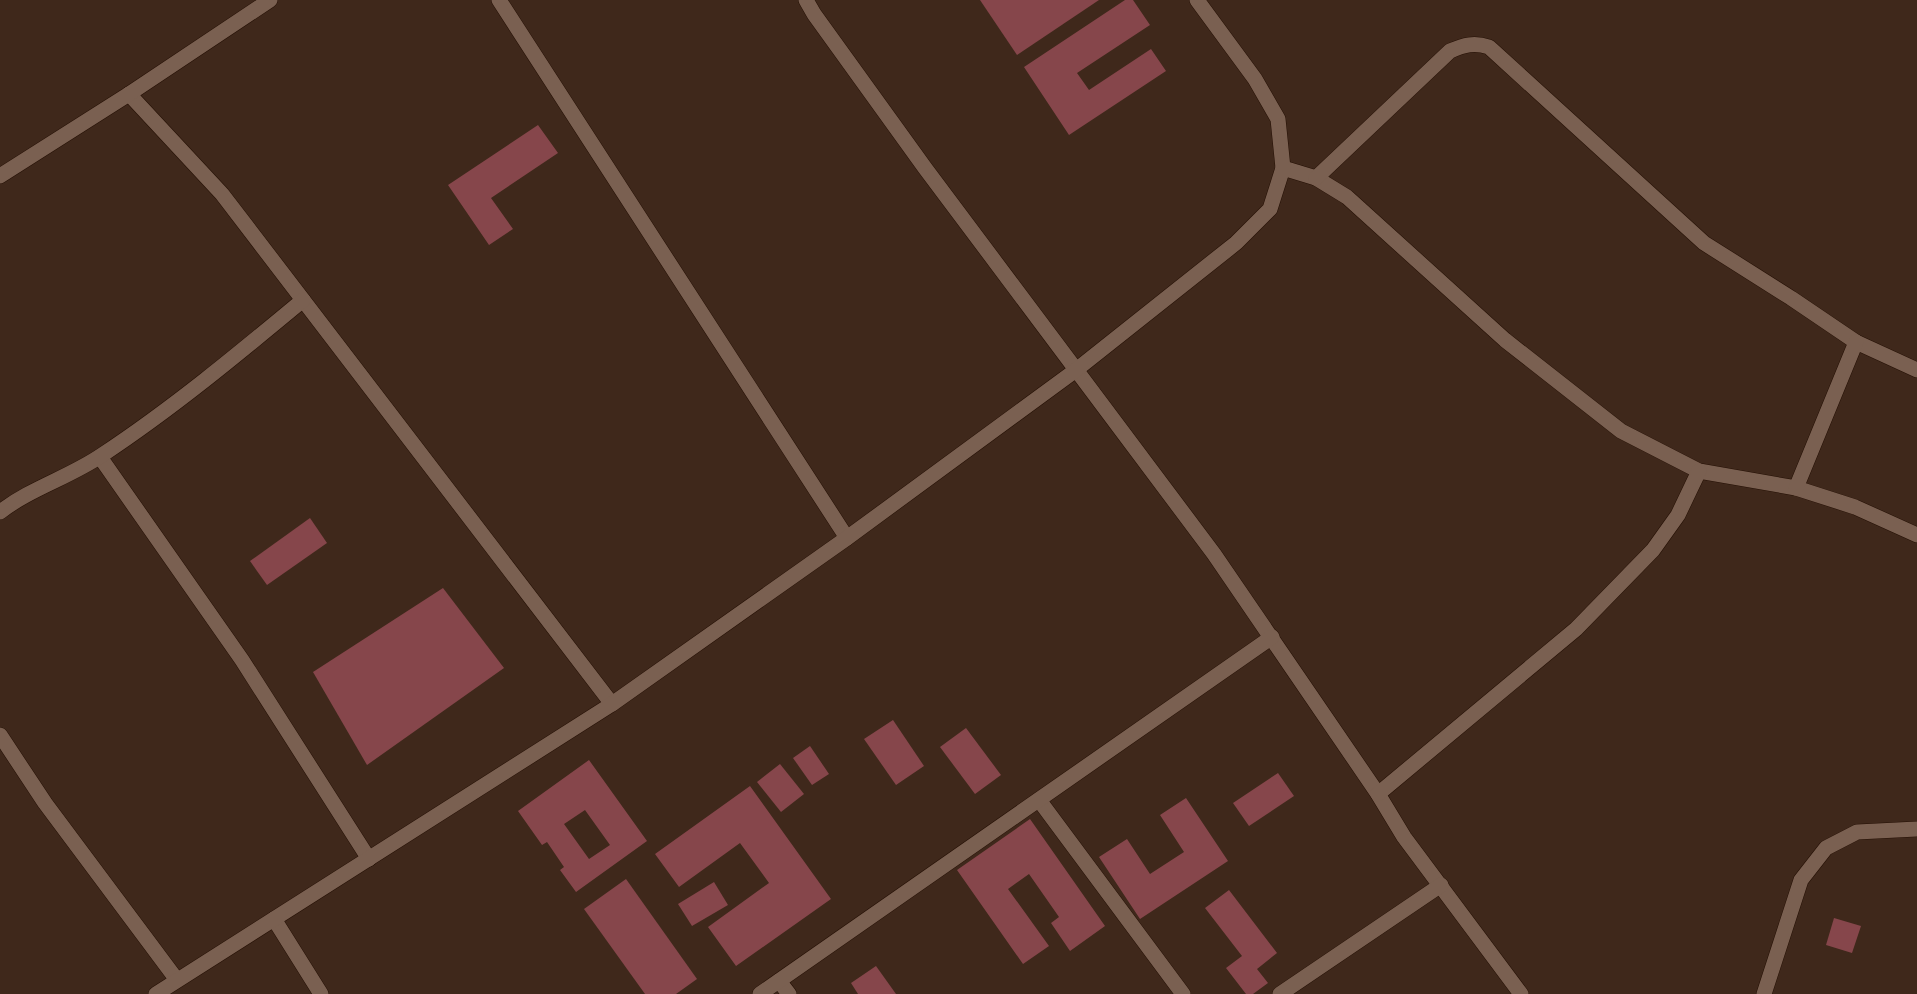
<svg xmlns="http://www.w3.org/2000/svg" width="1917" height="994" viewBox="0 0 1917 994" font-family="'Open Sans',sans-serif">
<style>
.building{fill:#86464b;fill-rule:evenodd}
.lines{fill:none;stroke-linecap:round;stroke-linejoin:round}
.minor-casing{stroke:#251005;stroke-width:16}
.minor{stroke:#7a6051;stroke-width:15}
</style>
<rect width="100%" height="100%" fill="#3f281b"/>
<g class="building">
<path d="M 980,0 L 1099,0 L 1017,55 Z"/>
<path d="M 1125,0 L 1133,0 L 1150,25 L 1077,73 L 1089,90 L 1151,49 L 1166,71 L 1069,135 L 1024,67 Z"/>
<path d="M 538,125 L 558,153 L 491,198 L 513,229 L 489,245 L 448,185 Z"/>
<path d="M 310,518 L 327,543 L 267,585 L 250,561 Z"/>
<path d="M 443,588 L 504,668 L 367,765 L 313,672 Z"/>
<path d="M 893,720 L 924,766 L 896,785 L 864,739 Z"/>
<path d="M 966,728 L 1001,775 L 975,794 L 940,747 Z"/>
<path d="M 810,746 L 829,774 L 812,785 L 793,758 Z"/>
<path d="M 589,760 L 647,841 L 576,892 L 560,870 L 564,867 L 547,842 L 542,845 L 518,811 ZM 585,810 L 610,845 L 589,859 L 564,824 Z"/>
<path d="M 780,764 L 804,794 L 781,812 L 757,782 Z"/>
<path d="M 1278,773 L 1294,796 L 1249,826 L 1233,803 Z"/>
<path d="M 750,786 L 831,899 L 736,966 L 708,927 L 769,883 L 740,843 L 679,887 L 655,854 Z"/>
<path d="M 1186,798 L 1228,861 L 1140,919 L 1099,857 L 1127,839 L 1150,874 L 1184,852 L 1160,815 Z"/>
<path d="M 1030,819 L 1105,926 L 1070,951 L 1051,923 L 1059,917 L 1029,874 L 1008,889 L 1049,946 L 1023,964 L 957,870 Z"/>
<path d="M 626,879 L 697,979 L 676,994 L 645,994 L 584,909 Z"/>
<path d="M 714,882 L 728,905 L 692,926 L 678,904 Z"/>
<path d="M 1229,890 L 1277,953 L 1257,969 L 1268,983 L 1253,994 L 1246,994 L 1226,968 L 1242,956 L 1205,908 Z"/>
<path d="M 1834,918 L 1861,926 L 1852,953 L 1826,945 Z"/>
<path d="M 876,966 L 896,994 L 858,994 L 851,983 Z"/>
</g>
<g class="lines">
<g class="minor-casing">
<g id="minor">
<path d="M 499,0 L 847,538"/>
<path d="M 806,0 L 814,14 L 925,168 L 1214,554 L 1378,794 L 1404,837 L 1521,994"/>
<path d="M 129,94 L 222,194 L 612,704"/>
<path d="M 1283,168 L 1316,178 L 1347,197 L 1505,340 L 1621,431 L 1699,471 L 1796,488 L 1855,507 L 1917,535"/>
<path d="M 0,176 L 129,94 L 270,0"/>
<path d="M 1316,178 L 1450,51 C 1464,45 1474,42 1489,47 L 1704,243 L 1791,298 L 1856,342 L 1917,370"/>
<path d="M 100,457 L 242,660 L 369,859"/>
<path d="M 1796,488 L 1856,342"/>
<path d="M 0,512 C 31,488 70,477 102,455 C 173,408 238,354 303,300"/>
<path d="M 0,735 L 45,803 L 177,980"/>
<path d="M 1378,794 L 1576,629 L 1653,550 L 1678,515 L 1699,471"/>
<path d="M 1039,800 L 1183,994"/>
<path d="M 274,919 L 321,994"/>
<path d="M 779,981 L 789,994"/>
<path d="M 156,994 L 612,704 L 847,538 L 1076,370 L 1236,243 L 1270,209 L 1283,168 L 1278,119 L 1255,79 L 1197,0"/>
<path d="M 760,994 L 1272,637"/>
<path d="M 1280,994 L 1441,885"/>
<path d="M 1764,994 L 1801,880 L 1826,848 L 1857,832 L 1917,829"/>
</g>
</g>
<use href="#minor" class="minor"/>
</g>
</svg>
